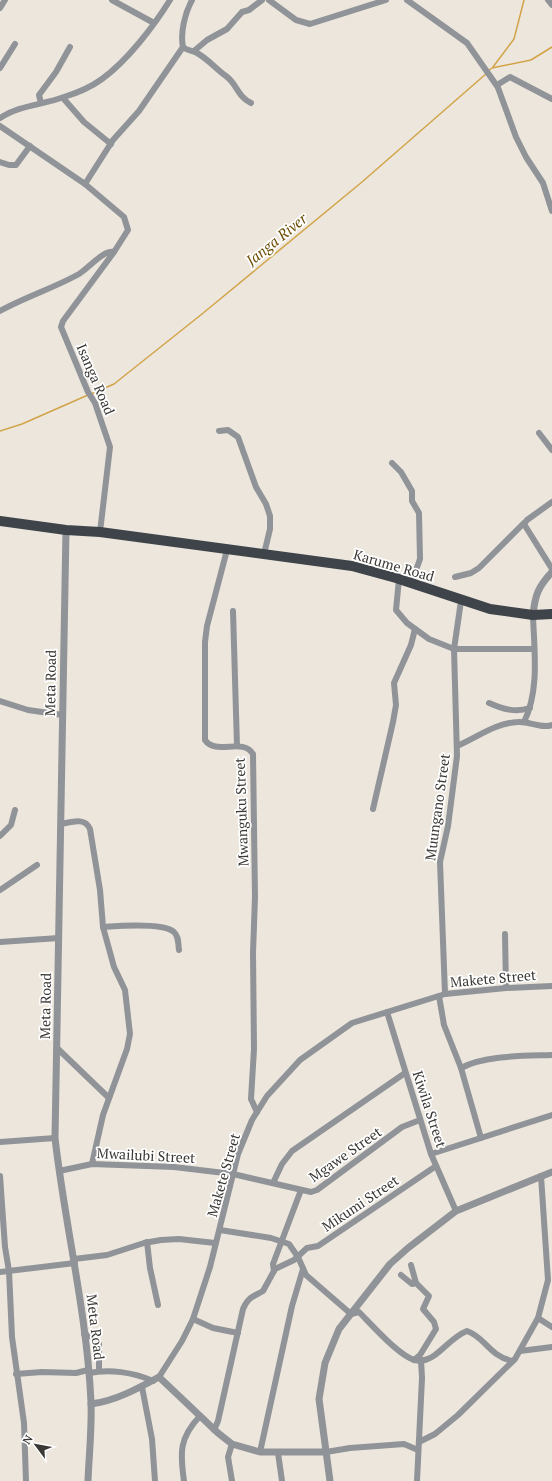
<svg xmlns="http://www.w3.org/2000/svg" width="552" height="1481" viewBox="0 0 552 1481" font-family="'PT Serif',serif">
<style>
.lines{fill:none;stroke-linecap:round;stroke-linejoin:round}
.stream{stroke:#d2a449;stroke-width:1.5}
.minor{stroke:#909397;stroke-width:6}
.tertiary{stroke:#909397;stroke-width:7}
.trunk{stroke:#3e444a;stroke-width:10}
.labels{text-anchor:middle;dominant-baseline:central;stroke-width:3.5;stroke-linejoin:round;paint-order:stroke}
.street-label{font-size:14px;fill:#3a3834;stroke:#fff}
.water-label{font-size:15px;font-style:italic;fill:#6d4e04;stroke:#fff}
</style>
<rect width="100%" height="100%" fill="#ece6dc"/>
<g class="lines">
<g class="stream">
<path d="M 493,67 L 514,39 L 524,0"/>
<path d="M 489,70 L 492,68 L 531,60 L 552,47"/>
<path d="M 91,394 L 114,384 L 202,314 L 362,182 L 487,73"/>
<path d="M 0,431 L 22,424 L 88,395"/>
</g>
<g class="minor">
<path d="M 112,0 L 154,23"/>
<path d="M 192,0 C 185,13 180,33 183,47 C 187,51 192,50 197,53 C 208,59 216,69 226,76 C 237,84 237,96 251,103"/>
<path d="M 269,0 L 296,20 L 310,24 L 386,0"/>
<path d="M 407,0 L 467,43 L 497,86"/>
<path d="M 548,0 L 552,5"/>
<path d="M 0,8 L 5,0"/>
<path d="M 194,51 L 207,40 L 227,29 L 242,12 L 249,10 L 262,0"/>
<path d="M 0,68 L 15,44"/>
<path d="M 63,98 L 84,122 L 111,144"/>
<path d="M 552,99 L 510,77 L 497,85 L 516,137 L 526,157 L 543,183 L 552,211"/>
<path d="M 41,103 L 39,95 L 56,72 L 70,47"/>
<path d="M 0,118 C 19,105 43,105 64,97 C 77,93 91,87 102,79 C 127,61 154,26 170,0"/>
<path d="M 0,126 L 85,184 L 124,217 L 128,230 L 114,252 C 103,250 89,268 79,274 C 54,288 25,297 0,311"/>
<path d="M 0,162 L 9,165 L 16,165 L 30,146"/>
<path d="M 85,184 L 113,140 L 139,111 L 183,47"/>
<path d="M 219,431 L 228,430 L 238,437 L 256,487 L 266,504 L 270,516 L 270,529 L 264,554"/>
<path d="M 539,433 L 552,450"/>
<path d="M 392,463 L 401,472 L 412,491 L 412,501 L 419,513 L 420,559 L 411,584"/>
<path d="M 552,502 L 527,520 L 524,524 L 552,569"/>
<path d="M 100,532 L 110,447 L 95,403 L 88,392 L 61,327 L 63,321 L 114,252"/>
<path d="M 227,550 L 207,626 L 205,642 L 205,740 C 216,756 243,737 253,754 L 255,897 L 253,953 L 254,1049 L 251,1099 L 257,1112"/>
<path d="M 455,577 L 471,573 L 479,568 L 524,523"/>
<path d="M 399,579 L 396,610 L 407,623 L 429,639 L 454,649 L 534,649"/>
<path d="M 233,611 L 237,746"/>
<path d="M 0,701 L 28,710 L 63,715"/>
<path d="M 489,703 C 503,709 515,713 530,708"/>
<path d="M 524,722 C 540,690 534,649 533,615"/>
<path d="M 457,746 C 478,737 495,723 518,722 C 530,721 541,729 552,725"/>
<path d="M 373,809 L 393,722 L 396,705 L 394,683 L 411,645 L 415,629"/>
<path d="M 61,824 C 72,822 85,817 90,829 L 100,890 L 103,927 L 114,967 L 125,990 L 130,1034 L 127,1049 L 103,1115 L 92,1164"/>
<path d="M 0,836 L 11,825 L 15,810"/>
<path d="M 0,890 L 37,865"/>
<path d="M 103,927 C 117,926 163,922 174,932 C 179,937 178,943 179,950"/>
<path d="M 505,934 L 506,988"/>
<path d="M 0,942 L 59,938"/>
<path d="M 445,994 L 440,862 L 448,826 L 457,756 L 454,649 L 461,601"/>
<path d="M 439,996 L 444,1025 L 461,1068 L 481,1138"/>
<path d="M 387,1012 L 431,1154 L 456,1211"/>
<path d="M 57,1048 L 109,1098"/>
<path d="M 461,1068 C 485,1055 525,1056 552,1055"/>
<path d="M 0,1142 L 55,1138"/>
<path d="M 431,1154 L 552,1115"/>
<path d="M 59,1171 L 92,1164 L 174,1167 L 233,1174 L 311,1192 L 317,1190 L 402,1127 L 420,1120"/>
<path d="M 0,1176 L 5,1247 L 9,1271 L 12,1337 L 24,1423 L 26,1481"/>
<path d="M 273,1183 L 282,1164 L 292,1151 L 405,1073"/>
<path d="M 220,1230 L 271,1238 L 289,1244 L 298,1257 L 306,1275 L 351,1314 L 359,1312 C 371,1324 400,1357 415,1360 C 422,1362 430,1359 435,1355 C 446,1347 454,1336 467,1331 C 485,1337 488,1355 512,1361"/>
<path d="M 147,1242 L 150,1268 L 158,1305"/>
<path d="M 74,1259 L 107,1255 L 144,1243 L 161,1240 L 179,1239 L 215,1243"/>
<path d="M 411,1265 L 416,1283"/>
<path d="M 274,1271 L 273,1264 L 301,1190"/>
<path d="M 0,1272 L 75,1263"/>
<path d="M 401,1275 L 412,1284 L 416,1283 L 429,1296 L 423,1309 L 434,1322 L 436,1329 L 420,1355 L 414,1360"/>
<path d="M 538,1318 L 552,1327"/>
<path d="M 193,1319 L 213,1328 L 238,1333"/>
<path d="M 84,1334 L 92,1337 L 99,1344 L 99,1371"/>
<path d="M 520,1351 L 552,1347"/>
<path d="M 89,1373 C 109,1369 133,1372 153,1381"/>
<path d="M 16,1374 L 42,1372 L 76,1373 L 88,1370"/>
<path d="M 159,1377 L 182,1341 L 193,1319 L 210,1267 L 238,1154 L 252,1120 L 267,1096 L 300,1060 L 352,1023 L 445,994 L 506,988 L 552,986"/>
<path d="M 142,1387 L 152,1439 L 155,1481"/>
<path d="M 214,1430 L 218,1421 L 243,1309 C 248,1297 253,1297 263,1291 L 275,1269 L 294,1260 L 307,1248 L 318,1246 L 436,1166"/>
<path d="M 419,1442 L 435,1434 L 458,1415 L 515,1359 L 538,1318 L 548,1280 L 541,1176"/>
<path d="M 232,1444 L 228,1457 L 232,1481"/>
<path d="M 260,1452 L 292,1306 L 303,1269"/>
<path d="M 326,1452 L 350,1448 L 404,1444 L 418,1450"/>
<path d="M 278,1453 L 282,1481"/>
<path d="M 184,1481 C 180,1453 179,1438 200,1416"/>
<path d="M 417,1481 L 422,1378 L 421,1360"/>
</g>
<g class="tertiary">
<path d="M 66,530 L 55,1138 C 65,1226 87,1313 91,1402 C 92,1428 89,1455 88,1481"/>
<path d="M 533,615 C 535,595 538,587 552,572"/>
<path d="M 91,1404 C 115,1401 137,1389 159,1377 L 218,1433 L 232,1444 L 260,1452 L 326,1452"/>
<path d="M 330,1481 L 319,1399 L 325,1363 L 339,1329 L 390,1264 L 408,1248 L 456,1211 L 552,1172"/>
</g>
<path class="trunk" d="M 0,521 L 66,530 L 100,532 L 352,566 L 396,578 L 490,609 L 533,615 L 552,614"/>
</g>
<g class="labels">
<g class="street-label">
<text transform="translate(96 379) rotate(67)">Isanga Road</text>
<text transform="translate(394 565) rotate(16)">Karume Road</text>
<text transform="translate(50 683) rotate(-89)">Meta Road</text>
<text transform="translate(437 807) rotate(-82)">Muungano Street</text>
<text transform="translate(241 812) rotate(-92)">Mwanguku Street</text>
<text transform="translate(493 978) rotate(-5)">Makete Street</text>
<text transform="translate(45 1006) rotate(-89)">Meta Road</text>
<text transform="translate(430 1109) rotate(72)">Kiwila Street</text>
<text transform="translate(345 1154) rotate(-35)">Mgawe Street</text>
<text transform="translate(146 1155) rotate(3)">Mwailubi Street</text>
<text transform="translate(223 1175) rotate(-74)">Makete Street</text>
<text transform="translate(360 1203) rotate(-34)">Mikumi Street</text>
<text transform="translate(96 1327) rotate(83)">Meta Road</text>
</g>
<g class="water-label">
<text transform="translate(276 239) rotate(-39)">Janga River</text>
</g>
</g>
<g transform="translate(36 1445) rotate(302)" stroke="#ffffff" stroke-width="3" paint-order="stroke">
<path d="M0-3L7 15L0 10L-7 15Z" fill="#3a3834"/>
<text y="-6" font-size="11" font-weight="bold" text-anchor="middle" fill="#3a3834">N</text>
</g>
</svg>
